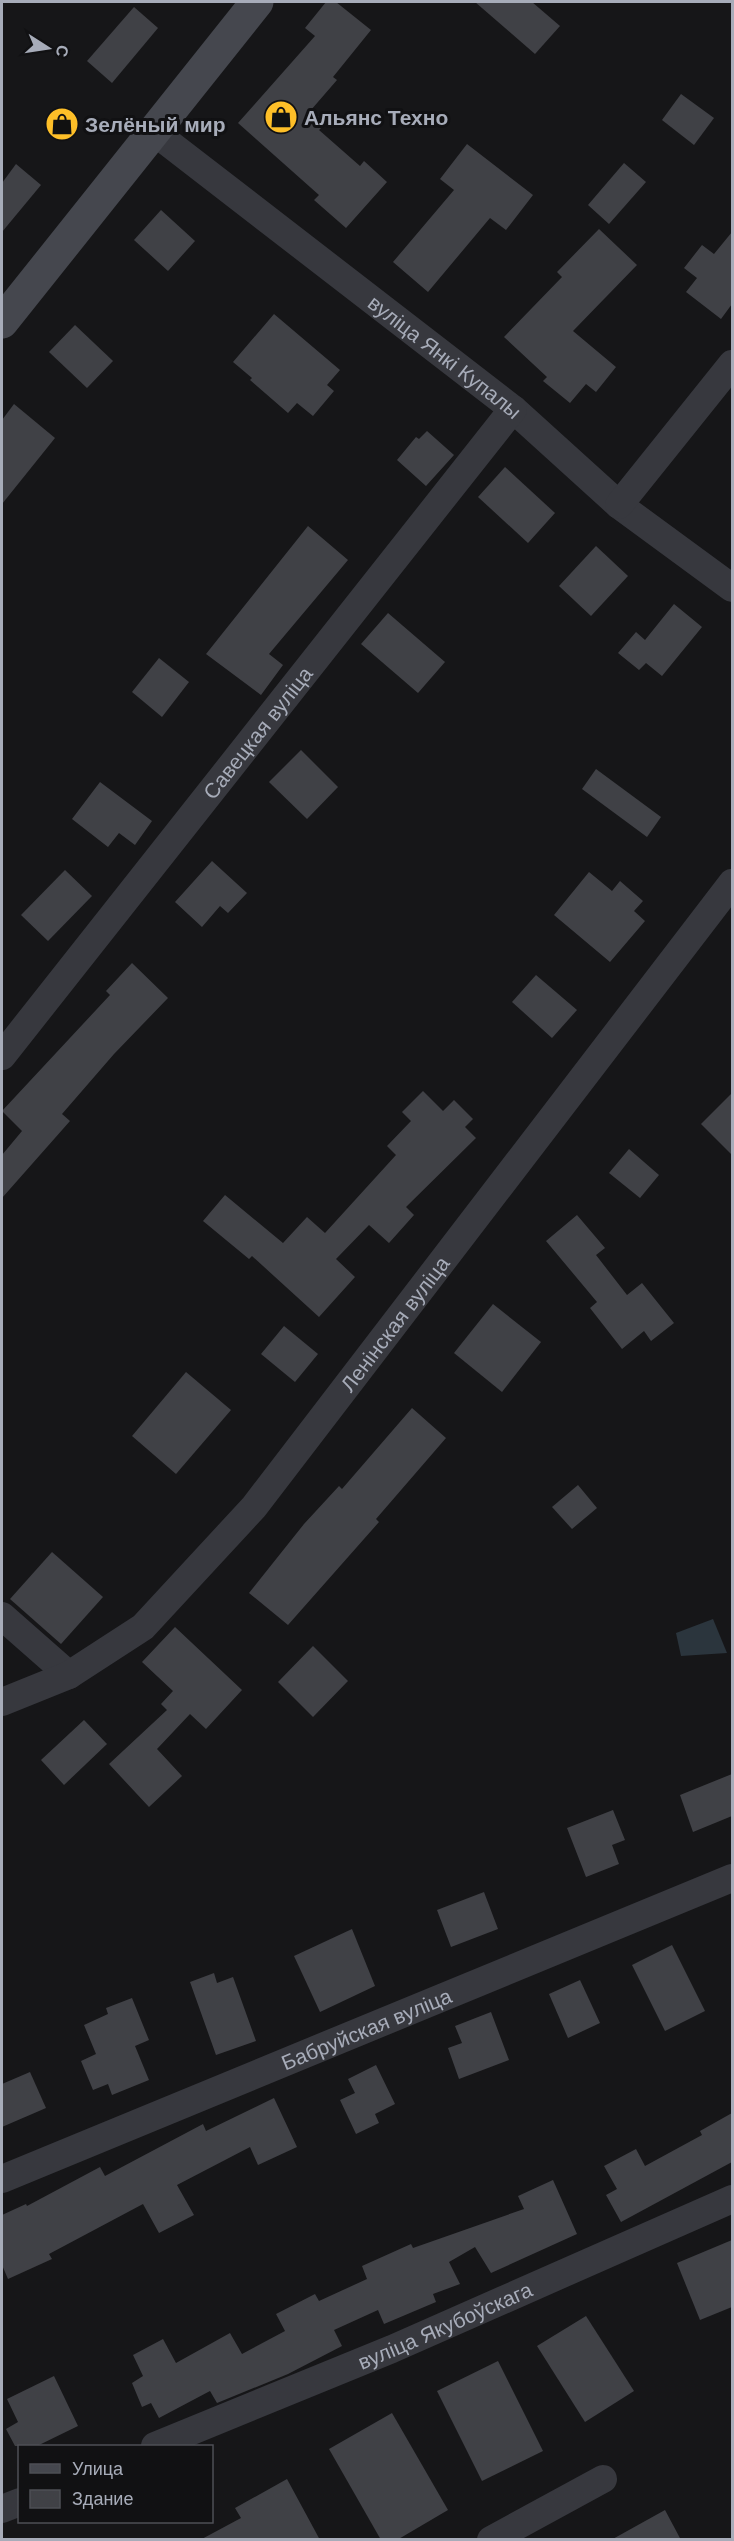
<svg xmlns="http://www.w3.org/2000/svg" width="734" height="2541" viewBox="0 0 734 2541" font-family="Arial,sans-serif">
<style>
.water{fill:#2b353d}
.building{fill:#404146}
.lines{fill:none;stroke-linecap:round;stroke-linejoin:round}
.street{stroke:#37383e;stroke-width:28}
.secondary{stroke:#45474e;stroke-width:33}
.labels{text-anchor:middle;dominant-baseline:central;stroke-width:6;stroke-linejoin:round;paint-order:stroke}
.poi-label{font-size:21px;font-weight:bold;fill:#a7acb9;stroke:#111113;text-anchor:start}
.street-label{font-size:21px;fill:#a7acb9;stroke:#111113}
</style>
<rect width="100%" height="100%" fill="#161618"/>
<path class="water" d="M 713,1619 L 727,1653 L 681,1656 L 676,1633 Z"/>
<g class="building">
<path d="M 326,2 L 336,2 L 371,30 L 333,77 L 337,80 L 311,110 L 326,123 L 319,130 L 360,166 L 364,161 L 387,182 L 346,228 L 314,200 L 319,195 L 238,123 L 315,36 L 305,28 Z"/>
<path d="M 475,2 L 532,2 L 560,26 L 535,54 Z"/>
<path d="M 134,7 L 158,28 L 112,83 L 87,61 Z"/>
<path d="M 681,94 L 714,118 L 694,145 L 662,120 Z"/>
<path d="M 467,144 L 533,195 L 506,230 L 490,218 L 428,292 L 393,262 L 454,190 L 440,179 Z"/>
<path d="M 624,163 L 646,182 L 609,224 L 588,205 Z"/>
<path d="M 16,164 L 41,185 L 2,232 L 2,183 Z"/>
<path d="M 161,210 L 195,241 L 168,271 L 134,240 Z"/>
<path d="M 599,229 L 637,265 L 573,331 L 616,367 L 596,392 L 586,384 L 570,403 L 543,381 L 547,377 L 504,337 L 562,277 L 557,272 Z"/>
<path d="M 732,232 L 732,304 L 721,319 L 686,292 L 697,278 L 684,268 L 702,245 L 714,254 Z"/>
<path d="M 274,314 L 340,370 L 327,385 L 334,391 L 313,416 L 297,403 L 288,413 L 250,380 L 252,378 L 233,362 Z"/>
<path d="M 75,325 L 113,361 L 87,388 L 49,352 Z"/>
<path d="M 14,404 L 55,438 L 2,504 L 2,420 Z"/>
<path d="M 427,431 L 454,455 L 426,486 L 397,460 L 416,437 L 419,439 Z"/>
<path d="M 505,467 L 555,513 L 528,543 L 478,497 Z"/>
<path d="M 308,526 L 348,560 L 269,654 L 283,665 L 261,695 L 206,654 Z"/>
<path d="M 596,546 L 628,576 L 591,616 L 559,586 Z"/>
<path d="M 674,604 L 702,627 L 662,676 L 646,663 L 639,670 L 618,653 L 636,632 L 645,640 Z"/>
<path d="M 388,613 L 445,662 L 418,693 L 361,644 Z"/>
<path d="M 159,658 L 189,682 L 162,717 L 132,692 Z"/>
<path d="M 301,750 L 338,787 L 307,819 L 269,782 Z"/>
<path d="M 596,769 L 661,817 L 647,837 L 582,789 Z"/>
<path d="M 100,782 L 152,821 L 135,845 L 119,833 L 108,847 L 72,819 Z"/>
<path d="M 212,861 L 247,893 L 228,913 L 220,906 L 202,927 L 175,902 Z"/>
<path d="M 65,870 L 92,896 L 48,941 L 21,915 Z"/>
<path d="M 589,872 L 612,891 L 620,881 L 643,901 L 634,911 L 645,921 L 610,962 L 554,915 Z"/>
<path d="M 132,963 L 168,998 L 114,1054 L 62,1114 L 70,1121 L 2,1198 L 2,1155 L 22,1131 L 2,1111 L 110,995 L 106,991 Z"/>
<path d="M 536,975 L 577,1010 L 552,1038 L 512,1002 Z"/>
<path d="M 423,1091 L 443,1111 L 454,1100 L 473,1119 L 465,1127 L 476,1138 L 406,1207 L 414,1215 L 389,1243 L 369,1225 L 336,1259 L 355,1277 L 319,1317 L 252,1256 L 249,1259 L 203,1221 L 225,1195 L 283,1243 L 307,1217 L 325,1233 L 396,1155 L 387,1146 L 411,1121 L 402,1112 Z"/>
<path d="M 732,1093 L 732,1155 L 701,1124 Z"/>
<path d="M 629,1149 L 659,1175 L 640,1198 L 609,1173 Z"/>
<path d="M 577,1215 L 605,1248 L 596,1255 L 627,1295 L 642,1283 L 674,1323 L 651,1341 L 644,1331 L 622,1349 L 590,1308 L 597,1302 L 546,1241 Z"/>
<path d="M 493,1304 L 541,1342 L 502,1392 L 454,1353 Z"/>
<path d="M 284,1326 L 318,1354 L 295,1382 L 261,1354 Z"/>
<path d="M 186,1372 L 231,1410 L 176,1474 L 132,1436 Z"/>
<path d="M 412,1408 L 446,1438 L 376,1519 L 379,1522 L 288,1625 L 249,1593 L 304,1524 L 339,1486 L 342,1489 Z"/>
<path d="M 578,1485 L 597,1508 L 572,1529 L 552,1507 Z"/>
<path d="M 52,1552 L 103,1597 L 61,1644 L 10,1599 Z"/>
<path d="M 175,1627 L 242,1690 L 206,1729 L 190,1714 L 157,1749 L 182,1776 L 149,1807 L 109,1764 L 167,1710 L 161,1704 L 173,1691 L 142,1662 Z"/>
<path d="M 313,1646 L 348,1681 L 313,1717 L 278,1682 Z"/>
<path d="M 84,1720 L 107,1744 L 64,1785 L 41,1760 Z"/>
<path d="M 732,1774 L 732,1816 L 693,1832 L 680,1795 Z"/>
<path d="M 613,1810 L 625,1840 L 612,1845 L 619,1864 L 586,1877 L 567,1828 Z"/>
<path d="M 484,1892 L 498,1929 L 451,1947 L 437,1910 Z"/>
<path d="M 352,1929 L 375,1986 L 320,2012 L 294,1956 Z"/>
<path d="M 672,1945 L 705,2011 L 665,2031 L 632,1965 Z"/>
<path d="M 214,1973 L 217,1983 L 233,1977 L 256,2041 L 216,2055 L 190,1982 Z"/>
<path d="M 580,1980 L 600,2023 L 568,2038 L 549,1994 Z"/>
<path d="M 132,1998 L 149,2040 L 135,2046 L 149,2080 L 112,2095 L 108,2084 L 93,2090 L 81,2061 L 96,2054 L 84,2025 L 108,2014 L 106,2008 Z"/>
<path d="M 491,2012 L 509,2060 L 459,2079 L 448,2048 L 462,2043 L 455,2026 Z"/>
<path d="M 376,2065 L 395,2104 L 375,2114 L 379,2123 L 356,2134 L 340,2100 L 355,2093 L 348,2079 Z"/>
<path d="M 30,2072 L 46,2108 L 2,2127 L 2,2084 Z"/>
<path d="M 274,2098 L 297,2147 L 258,2165 L 250,2147 L 177,2185 L 194,2215 L 159,2233 L 143,2204 L 49,2254 L 52,2259 L 8,2279 L 2,2265 L 2,2215 L 26,2204 L 27,2206 L 100,2167 L 105,2176 L 203,2124 L 206,2131 Z"/>
<path d="M 732,2113 L 732,2162 L 621,2222 L 606,2195 L 617,2189 L 604,2166 L 636,2149 L 645,2166 L 702,2135 L 700,2131 Z"/>
<path d="M 553,2180 L 577,2234 L 491,2273 L 475,2247 L 449,2262 L 460,2284 L 433,2294 L 436,2302 L 384,2324 L 378,2310 L 334,2330 L 342,2346 L 288,2374 L 217,2403 L 210,2391 L 159,2418 L 151,2403 L 142,2407 L 132,2383 L 143,2376 L 133,2355 L 163,2339 L 176,2363 L 230,2333 L 242,2354 L 285,2331 L 276,2314 L 315,2294 L 319,2301 L 367,2279 L 362,2266 L 411,2244 L 413,2248 L 524,2209 L 518,2196 Z"/>
<path d="M 732,2240 L 732,2307 L 700,2320 L 677,2263 Z"/>
<path d="M 586,2316 L 634,2391 L 585,2422 L 537,2346 Z"/>
<path d="M 498,2361 L 543,2451 L 482,2481 L 437,2391 Z"/>
<path d="M 54,2376 L 78,2426 L 37,2446 L 15,2446 L 6,2429 L 18,2422 L 7,2399 Z"/>
<path d="M 392,2413 L 448,2510 L 397,2540 L 381,2540 L 329,2449 Z"/>
<path d="M 287,2479 L 320,2540 L 200,2540 L 241,2518 L 235,2508 Z"/>
<path d="M 665,2510 L 681,2540 L 611,2540 Z"/>
</g>
<g class="lines">
<g class="street">
<path id="s1" d="M 153,131 L 513,409 L 619,505 L 732,588"/>
<path d="M 619,505 L 732,364"/>
<path id="s2" d="M 2,1056 L 513,409"/>
<path d="M 2,1616 L 69,1675"/>
<path id="s3" d="M 2,1702 L 69,1675 L 143,1627 L 254,1507 L 732,883"/>
<path id="s4" d="M 2,2179 L 732,1878"/>
<path id="s5" d="M 155,2446 L 392,2349 L 732,2199"/>
<path d="M 2,2509 L 20,2502"/>
<path d="M 491,2540 L 603,2479"/>
</g>
<path class="secondary" d="M 2,322 L 257,2"/>
</g>
<defs>
<g id="shop-disc" transform="scale(1.725)"><circle r="9.5" fill="#febf28" stroke="#111113"/><path d="M-5-2.5h2.3a2.7 3.5 0 0 1 5.4 0H5L5.5 6h-11ZM-1.5-2.5h3a1.5 2.3 0 0 0-3 0Z" fill="#111"/></g>
</defs>
<g fill-rule="evenodd">
<use href="#shop-disc" x="281" y="117"/>
<use href="#shop-disc" x="62" y="124"/>
</g>
<g class="labels">
<g class="poi-label">
<text x="304" y="117">Альянс Техно</text>
<text x="85" y="124">Зелёный мир</text>
</g>
<g class="street-label">
<text stroke="none"><textPath href="#s1" startOffset="369">вуліца Янкі Купалы</textPath></text>
<text stroke="none"><textPath href="#s2" startOffset="412">Савецкая вуліца</textPath></text>
<text stroke="none"><textPath href="#s3" startOffset="555">Ленінская вуліца</textPath></text>
<text stroke="none"><textPath href="#s4" startOffset="394">Бабруйская вуліца</textPath></text>
<text stroke="none"><textPath href="#s5" startOffset="314">вуліца Якубоўскага</textPath></text>
</g>
</g>
<rect width="734" height="2541" fill="none" stroke="#a7acb9" stroke-width="6"/>
<rect x="18" y="2445" width="195" height="78" fill="#111113" stroke="#4d4f55" stroke-width="1.5"/>
<rect x="30" y="2464" width="30" height="9" fill="#45474e" stroke="#4d4f55" stroke-width="1.5"/>
<text x="72" y="2475" font-size="18" fill="#a7acb9">Улица</text>
<rect x="30" y="2490" width="30" height="18" fill="#404146" stroke="#4d4f55" stroke-width="1.5"/>
<text x="72" y="2505" font-size="18" fill="#a7acb9">Здание</text>
<g transform="translate(48 48) rotate(102)" stroke="#111113" stroke-width="4.5" paint-order="stroke">
<path d="M0-4.5L10 22L0 15L-10 22Z" fill="#a7acb9"/>
<text y="-9" font-size="16" font-weight="bold" text-anchor="middle" fill="#a7acb9">С</text>
</g>
</svg>
